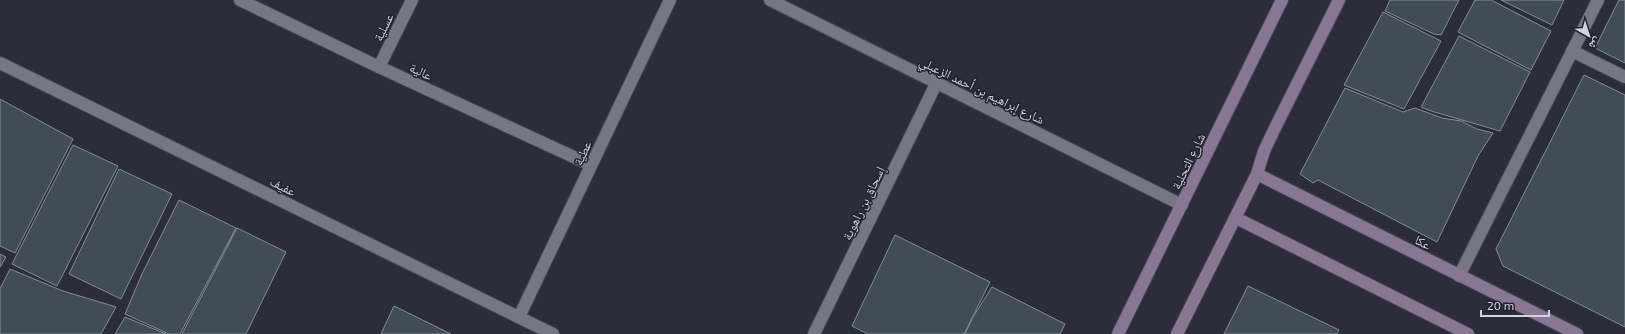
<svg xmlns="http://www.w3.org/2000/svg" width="1625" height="334" viewBox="0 0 1625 334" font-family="'Exo 2','Noto Naskh Arabic',sans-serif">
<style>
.building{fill:#424c59;stroke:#828d9b}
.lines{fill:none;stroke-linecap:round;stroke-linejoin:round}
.street-casing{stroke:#474752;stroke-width:14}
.secondary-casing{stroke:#474752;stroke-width:14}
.street{stroke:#777686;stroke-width:12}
.secondary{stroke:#877794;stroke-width:12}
.labels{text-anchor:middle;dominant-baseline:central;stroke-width:3;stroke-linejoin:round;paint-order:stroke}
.street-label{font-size:13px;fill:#d4d4dd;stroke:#232230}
</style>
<rect width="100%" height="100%" fill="#2d2c3a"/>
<g class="building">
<path d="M 1390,0 L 1459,0 L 1441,35 L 1434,34 L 1385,11 Z"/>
<path d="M 1475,0 L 1491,0 L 1551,31 L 1531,70 L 1458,32 Z"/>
<path d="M 1501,0 L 1564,0 L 1552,25 Z"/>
<path d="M 1619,0 L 1625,0 L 1625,63 L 1595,48 Z"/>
<path d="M 1383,12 L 1441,41 L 1404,109 L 1344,85 Z"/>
<path d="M 1459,36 L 1530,72 L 1500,131 L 1431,111 L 1421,107 Z"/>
<path d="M 1584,75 L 1625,95 L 1625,327 L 1503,266 L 1496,249 Z"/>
<path d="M 1345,88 L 1403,112 L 1415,108 L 1442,118 L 1461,121 L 1477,129 L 1493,133 L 1478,156 L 1437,242 L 1318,180 L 1313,183 L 1300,174 Z"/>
<path d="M 0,99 L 73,139 L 15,253 L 0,246 Z"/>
<path d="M 73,145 L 118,166 L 57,286 L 12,264 Z"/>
<path d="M 119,169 L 172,194 L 121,299 L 69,274 Z"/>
<path d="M 179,200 L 236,228 L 180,334 L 169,334 L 125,314 L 142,274 Z"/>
<path d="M 237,228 L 286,252 L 246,334 L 182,334 Z"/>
<path d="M 895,235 L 990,282 L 964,334 L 868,334 L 852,326 Z"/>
<path d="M 0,254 L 6,257 L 0,267 Z"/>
<path d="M 10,269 L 63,291 L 116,307 L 101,334 L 0,334 L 0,289 Z"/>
<path d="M 1248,286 L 1339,330 L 1337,334 L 1224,334 Z"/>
<path d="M 992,287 L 1065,324 L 1060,334 L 965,334 L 973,317 Z"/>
<path d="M 394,306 L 451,334 L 381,334 Z"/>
<path d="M 125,317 L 166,334 L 115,334 Z"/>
</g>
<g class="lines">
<g class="street-casing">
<g id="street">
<path d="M 240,0 L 379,67 L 591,165"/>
<path d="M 770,0 L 1182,205"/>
<path d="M 1572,51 L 1625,77"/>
<path d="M 0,63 L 553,334"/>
<path d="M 379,67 L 412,0"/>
<path d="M 1459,276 L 1598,0"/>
<path d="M 519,317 L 670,0"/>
<path d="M 814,334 L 936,84"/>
</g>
</g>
<g class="secondary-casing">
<g id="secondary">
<path d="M 1257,174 L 1577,334"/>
<path d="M 1236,218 L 1468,334"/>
<path d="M 1118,334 L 1282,0"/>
<path d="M 1177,334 L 1257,174 L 1264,151 L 1274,130 L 1339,0"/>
</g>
</g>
<use href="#street" class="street"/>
<use href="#secondary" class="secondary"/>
</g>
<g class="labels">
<g class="street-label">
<text transform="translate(383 27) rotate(-64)">عسلية</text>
<text transform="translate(421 71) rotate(25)">عالية</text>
<text transform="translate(982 90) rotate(26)">شارع إبراهيم بن أحمد الزعبلي</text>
<text transform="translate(582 153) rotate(-65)">عطية</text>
<text transform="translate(1188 161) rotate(-64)">شارع التحلية</text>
<text transform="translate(283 186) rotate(26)">عفيف</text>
<text transform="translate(863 203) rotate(-64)">إسحاق بن راهوية</text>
<text transform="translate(1423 242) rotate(27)">عكا</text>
</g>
</g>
<g transform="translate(1589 36) rotate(141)" stroke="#232230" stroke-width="3" paint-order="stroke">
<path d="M0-3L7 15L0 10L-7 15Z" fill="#d4d4dd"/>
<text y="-6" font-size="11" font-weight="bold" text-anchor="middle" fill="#d4d4dd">ش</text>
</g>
<path d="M1481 310v6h68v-6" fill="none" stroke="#d4d4dd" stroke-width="2"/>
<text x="1487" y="310" font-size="12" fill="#d4d4dd" stroke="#232230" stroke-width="3" paint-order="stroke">20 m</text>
</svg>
